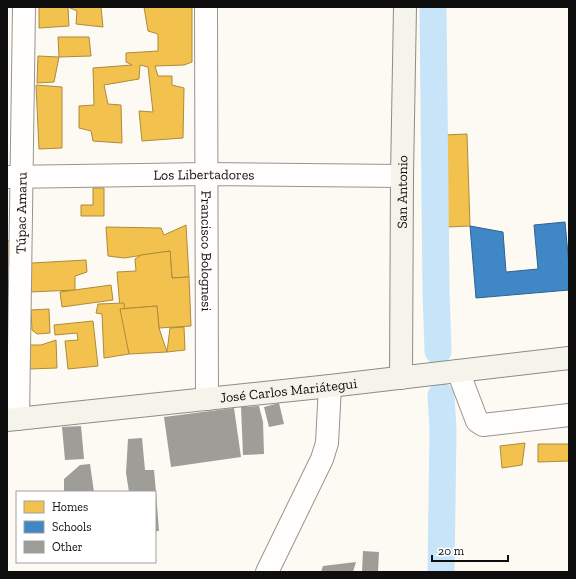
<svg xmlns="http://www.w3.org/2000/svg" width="576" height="579" viewBox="0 0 576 579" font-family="'Zilla Slab',serif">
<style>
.homes{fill:#f2c14e;stroke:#ae8b3b}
.schools{fill:#3f88c5;stroke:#30638e}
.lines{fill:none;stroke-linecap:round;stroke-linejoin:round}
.canal{stroke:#c7e4f8;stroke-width:27}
.building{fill:#9f9d98}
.street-casing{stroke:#959491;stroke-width:24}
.secondary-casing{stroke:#8c8b87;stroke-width:24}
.street{stroke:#fffefd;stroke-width:22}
.secondary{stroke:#f5f4ea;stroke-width:22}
.labels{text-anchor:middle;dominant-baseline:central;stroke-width:4;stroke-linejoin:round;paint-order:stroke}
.street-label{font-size:14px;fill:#0e0e0e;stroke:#fff}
</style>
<rect width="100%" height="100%" fill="#fcfaf2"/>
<g class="homes">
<path d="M 39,7 L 68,7 L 69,26 L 39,28 Z"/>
<path d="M 68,7 L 101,7 L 103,27 L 76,24 L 77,11 Z"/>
<path d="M 144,7 L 192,7 L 192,62 L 184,65 L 155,66 L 158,76 L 172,76 L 172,85 L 184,88 L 183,138 L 142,141 L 139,111 L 153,112 L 148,67 L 140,65 L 139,79 L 104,85 L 108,104 L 121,105 L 122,143 L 93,141 L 91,131 L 79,128 L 79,106 L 94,105 L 93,68 L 132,65 L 126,62 L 126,53 L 158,51 L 158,34 L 148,31 Z"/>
<path d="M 58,37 L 89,37 L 91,56 L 59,57 Z"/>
<path d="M 38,56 L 59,57 L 54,82 L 37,83 Z"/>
<path d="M 36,85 L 62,87 L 62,148 L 39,149 Z"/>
<path d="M 467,134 L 470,226 L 447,227 L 445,135 Z"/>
<path d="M 93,188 L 104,188 L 104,216 L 81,216 L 81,205 L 93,205 Z"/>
<path d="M 186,225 L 189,277 L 172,278 L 170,251 L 124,258 L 108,256 L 106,227 L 161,228 L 164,235 Z"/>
<path d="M 7,240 L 13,242 L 13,265 L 7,265 Z"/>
<path d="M 170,251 L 172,278 L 189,277 L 191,326 L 159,328 L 157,306 L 120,309 L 117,272 L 136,271 L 135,259 L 141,255 Z"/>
<path d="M 86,260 L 87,272 L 75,276 L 75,290 L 30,292 L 27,268 L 32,263 Z"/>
<path d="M 111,285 L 113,300 L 62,307 L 60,292 Z"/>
<path d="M 124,303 L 129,354 L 104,358 L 102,314 L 96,313 L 98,304 Z"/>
<path d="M 157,306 L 159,328 L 167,352 L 129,354 L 120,309 Z"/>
<path d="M 49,309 L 50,333 L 37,334 L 32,330 L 31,310 Z"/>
<path d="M 93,321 L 98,366 L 68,369 L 65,341 L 78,340 L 77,333 L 55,335 L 54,325 Z"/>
<path d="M 184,327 L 185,350 L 167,352 L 170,328 Z"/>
<path d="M 56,340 L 57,368 L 29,369 L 28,345 L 41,345 Z"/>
<path d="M 525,443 L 522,465 L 502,468 L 500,446 Z"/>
<path d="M 538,444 L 569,444 L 569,461 L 538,462 Z"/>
</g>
<path class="schools" d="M 565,222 L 569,265 L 569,290 L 476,298 L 470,226 L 503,232 L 506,272 L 538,269 L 534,225 Z"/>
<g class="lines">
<g class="canal">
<path d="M 433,7 L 436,290 L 438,351"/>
<path d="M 441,396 L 443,430 L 441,572"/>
</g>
</g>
<g class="building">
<path d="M 279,403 L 284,424 L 269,427 L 264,407 Z"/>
<path d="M 259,406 L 263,422 L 264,454 L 243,455 L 241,407 Z"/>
<path d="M 234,408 L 241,457 L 171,467 L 164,417 Z"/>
<path d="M 81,426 L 84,459 L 65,460 L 62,427 Z"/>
<path d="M 142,438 L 145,470 L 154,470 L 156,492 L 129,492 L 126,473 L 128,439 Z"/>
<path d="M 90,464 L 94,492 L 64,492 L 64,479 L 80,465 Z"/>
<path d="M 155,492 L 156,492 L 159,531 L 155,531 Z"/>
<path d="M 363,551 L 379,552 L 378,572 L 362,572 Z"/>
<path d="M 356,562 L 353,572 L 321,572 L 323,566 Z"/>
</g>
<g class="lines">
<g class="street-casing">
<g id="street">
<path id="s1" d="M 206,7 L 207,399"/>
<path id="s2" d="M 7,177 L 206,174 L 402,176"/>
<path d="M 458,371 L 477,421 L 483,425 L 569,415"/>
<path id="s3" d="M 18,419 L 24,7"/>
<path d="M 267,572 L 322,459 L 327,443 L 330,386"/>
</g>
</g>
<g class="secondary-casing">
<g id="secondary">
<path id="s4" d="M 401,378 L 402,176 L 405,7"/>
<path id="s5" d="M 7,420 L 330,386 L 569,358"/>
</g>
</g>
<use href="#street" class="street"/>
<use href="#secondary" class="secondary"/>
</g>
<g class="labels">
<g class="street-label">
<text stroke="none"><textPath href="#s2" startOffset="197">Los Libertadores</textPath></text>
<text stroke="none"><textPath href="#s4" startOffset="186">San Antonio</textPath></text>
<text stroke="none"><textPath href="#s3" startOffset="206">Túpac Amaru</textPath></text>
<text stroke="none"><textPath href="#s1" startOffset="244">Francisco Bolognesi</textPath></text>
<text stroke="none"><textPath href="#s5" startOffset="283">José Carlos Mariátegui</textPath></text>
</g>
</g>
<rect width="576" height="579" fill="none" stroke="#0e0e0e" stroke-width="16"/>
<rect x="16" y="491" width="140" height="72" fill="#ffffff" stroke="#9f9f9f"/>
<rect x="24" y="501" width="20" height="12" fill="#f2c14e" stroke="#9f9f9f"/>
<text x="52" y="511" font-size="12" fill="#0e0e0e">Homes</text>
<rect x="24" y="521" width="20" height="12" fill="#3f88c5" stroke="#9f9f9f"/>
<text x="52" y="531" font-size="12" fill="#0e0e0e">Schools</text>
<rect x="24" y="541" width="20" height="12" fill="#9f9d98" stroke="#9f9f9f"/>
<text x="52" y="551" font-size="12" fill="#0e0e0e">Other</text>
<path d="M432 555v6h76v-6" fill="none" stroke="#0e0e0e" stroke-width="2"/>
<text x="438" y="555" font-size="12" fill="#0e0e0e" stroke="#ffffff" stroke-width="3" paint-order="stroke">20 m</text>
</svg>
